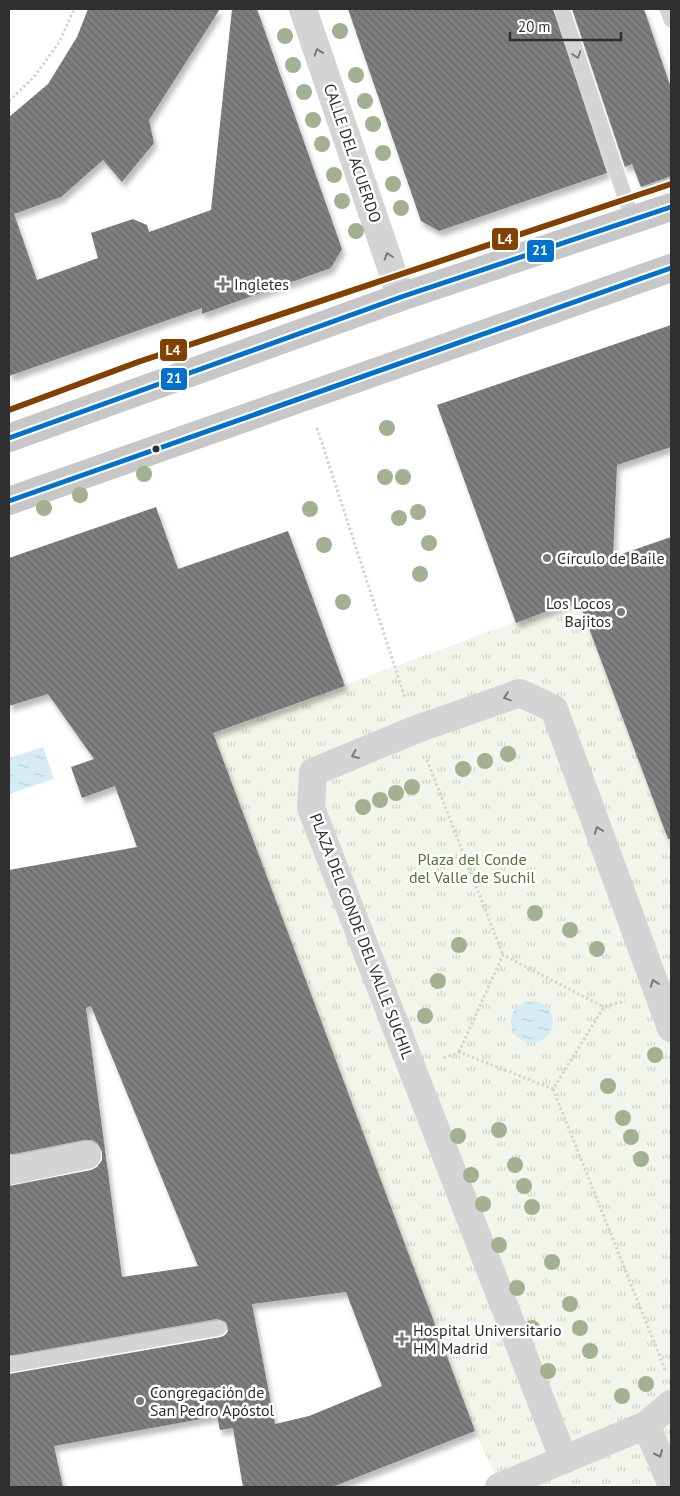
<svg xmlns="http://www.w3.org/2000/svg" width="680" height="1496" viewBox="0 0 680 1496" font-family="'PT Sans',sans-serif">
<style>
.park{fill:url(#park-tufts)}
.water{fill:url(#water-ripples)}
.building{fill:url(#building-back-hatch);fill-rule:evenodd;filter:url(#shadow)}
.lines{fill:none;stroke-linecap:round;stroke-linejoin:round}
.path{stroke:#d4d4d4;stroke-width:3;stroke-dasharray:2.5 2.5;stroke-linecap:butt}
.service{stroke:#d4d4d4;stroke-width:15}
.minor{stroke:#d4d4d4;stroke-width:28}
.primary{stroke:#c7c7c7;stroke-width:28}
.bus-1-casing{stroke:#fff;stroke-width:9}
.bus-1{stroke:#0072ce;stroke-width:5}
.metro-1-casing{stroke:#fff;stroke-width:10}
.metro-1{stroke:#824100;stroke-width:6}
.tree{fill:#a3b091}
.oneway{stroke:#797979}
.poi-dot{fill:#787878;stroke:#fff;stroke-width:2}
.bus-dot{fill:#2f2f2f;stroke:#fff;stroke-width:2}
.labels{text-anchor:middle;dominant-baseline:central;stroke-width:5;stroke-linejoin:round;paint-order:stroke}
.street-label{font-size:16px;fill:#2f2f2f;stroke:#fff}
.poi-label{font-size:16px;fill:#2f2f2f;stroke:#fff;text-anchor:start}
.park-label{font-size:16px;fill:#586f37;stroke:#fff}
.line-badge{stroke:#fff;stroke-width:2}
.badge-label{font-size:14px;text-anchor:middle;font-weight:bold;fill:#fff}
</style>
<defs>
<pattern id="park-tufts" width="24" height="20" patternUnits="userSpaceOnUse" patternTransform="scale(1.25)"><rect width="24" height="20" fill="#f2f5eb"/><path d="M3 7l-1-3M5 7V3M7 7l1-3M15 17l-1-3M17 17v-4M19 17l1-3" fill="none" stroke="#d0d2ca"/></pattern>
<pattern id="water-ripples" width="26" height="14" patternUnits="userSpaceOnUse" patternTransform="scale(1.25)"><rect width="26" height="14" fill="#d6ecf4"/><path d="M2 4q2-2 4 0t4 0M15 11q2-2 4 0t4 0" fill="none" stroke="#b8cbd2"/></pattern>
<pattern id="building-back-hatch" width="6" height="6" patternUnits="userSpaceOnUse" patternTransform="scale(1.25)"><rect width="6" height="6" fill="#7f7f7f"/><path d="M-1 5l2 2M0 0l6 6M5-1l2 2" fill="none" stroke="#686868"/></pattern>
<filter id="shadow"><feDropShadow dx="3" dy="5.5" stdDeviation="2.5" flood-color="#0004"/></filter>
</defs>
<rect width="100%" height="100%" fill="#fff"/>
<path class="park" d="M 578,599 L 671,846 L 671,1486 L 668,1487 L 500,1487 L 475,1431 L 213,733 Z"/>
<g class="water">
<path d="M 43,747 L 54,779 L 9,794 L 9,758 Z"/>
<circle cx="532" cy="1022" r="21"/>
</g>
<g class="building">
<path d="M 88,9 L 220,9 L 149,120 L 154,143 L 122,182 L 103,160 L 61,197 L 14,214 L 37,280 L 98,258 L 91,233 L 133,219 L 147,225 L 149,232 L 211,210 L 232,9 L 257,9 L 342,249 L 331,268 L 202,314 L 202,308 L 9,376 L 9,117 L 48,84 L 77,37 Z"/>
<path d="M 348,9 L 553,9 L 607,173 L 439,231 L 421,221 Z"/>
<path d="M 572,9 L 644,9 L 671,88 L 671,176 L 641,187 L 632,164 L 625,167 Z"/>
<path d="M 671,325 L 671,447 L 617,465 L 613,557 L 671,537 L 671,839 L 668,839 L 578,599 L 516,623 L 437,405 Z"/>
<path d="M 156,507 L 178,569 L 288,531 L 345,686 L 213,733 L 475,1431 L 332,1487 L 243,1487 L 233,1428 L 220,1430 L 217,1416 L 54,1446 L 63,1487 L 9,1487 L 9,1374 L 221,1337 L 225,1335 L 228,1331 L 226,1322 L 217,1319 L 9,1356 L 9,1186 L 91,1170 L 97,1167 L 102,1160 L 102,1152 L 98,1144 L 92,1140 L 84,1140 L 9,1155 L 9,870 L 137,847 L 115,786 L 82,798 L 71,767 L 94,759 L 48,694 L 9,706 L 9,558 ZM 91,1006 L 198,1266 L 122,1277 L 86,1008 ZM 346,1292 L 382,1386 L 309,1416 L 275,1424 L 252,1304 Z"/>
</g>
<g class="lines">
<g class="path">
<path d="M 9,101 L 34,77 L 60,41 L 74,9"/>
<path d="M 317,428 L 405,698"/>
<path d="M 427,760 L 503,955"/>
<path d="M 459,1052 L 503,955 L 604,1007"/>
<path d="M 444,1058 L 459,1052 L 553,1089 L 604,1007 L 625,1001"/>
<path d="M 553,1089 L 666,1372"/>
</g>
<g class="service">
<path d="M 562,9 L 633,221"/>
<path d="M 667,9 L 671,20"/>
<path d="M 9,1365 L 219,1328"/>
</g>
<g class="minor">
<path d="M 303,9 L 401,297"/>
<path d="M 9,1171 L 87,1155"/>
<path d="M 646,1425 L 671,1483"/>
<path d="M 564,1460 L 311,808 L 313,772 L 417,729 L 520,693 L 554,709 L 671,1028"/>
<path d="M 499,1487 L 646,1425 L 671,1404"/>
</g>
<g class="primary">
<path d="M 9,438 L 401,297 L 671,207"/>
<path d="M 9,501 L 671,268"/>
</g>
<g class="bus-1-casing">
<g id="bus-1">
<path d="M 9,438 L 401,297 L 671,207"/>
<path d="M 9,501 L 671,268"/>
</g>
</g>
<use href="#bus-1" class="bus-1"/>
<g class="metro-1-casing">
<path id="metro-1" d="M 9,410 L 138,362 L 671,184"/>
</g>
<use href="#metro-1" class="metro-1"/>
</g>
<g class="tree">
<circle cx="340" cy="31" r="8"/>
<circle cx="285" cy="36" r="8"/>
<circle cx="293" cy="65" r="8"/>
<circle cx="356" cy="75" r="8"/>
<circle cx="304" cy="92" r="8"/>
<circle cx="365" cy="101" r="8"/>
<circle cx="313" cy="120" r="8"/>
<circle cx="373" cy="124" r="8"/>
<circle cx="322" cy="144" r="8"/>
<circle cx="383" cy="153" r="8"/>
<circle cx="334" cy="175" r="8"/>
<circle cx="393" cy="184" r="8"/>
<circle cx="342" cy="201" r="8"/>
<circle cx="401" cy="208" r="8"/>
<circle cx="356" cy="231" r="8"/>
<circle cx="387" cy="428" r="8"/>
<circle cx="144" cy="474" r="8"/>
<circle cx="385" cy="477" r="8"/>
<circle cx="403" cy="477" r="8"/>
<circle cx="80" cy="495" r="8"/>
<circle cx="44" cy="508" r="8"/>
<circle cx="310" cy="509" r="8"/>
<circle cx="418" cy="512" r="8"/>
<circle cx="399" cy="518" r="8"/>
<circle cx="429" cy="543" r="8"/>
<circle cx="324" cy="545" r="8"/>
<circle cx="420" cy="574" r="8"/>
<circle cx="343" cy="602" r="8"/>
<circle cx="508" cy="754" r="8"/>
<circle cx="485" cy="761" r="8"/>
<circle cx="463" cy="769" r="8"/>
<circle cx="412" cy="787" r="8"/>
<circle cx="396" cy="793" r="8"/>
<circle cx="380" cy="800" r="8"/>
<circle cx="363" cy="807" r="8"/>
<circle cx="535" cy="913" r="8"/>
<circle cx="570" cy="930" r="8"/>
<circle cx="459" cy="945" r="8"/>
<circle cx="597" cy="949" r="8"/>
<circle cx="438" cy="981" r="8"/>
<circle cx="425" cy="1016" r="8"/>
<circle cx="655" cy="1055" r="8"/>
<circle cx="608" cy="1086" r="8"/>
<circle cx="623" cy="1118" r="8"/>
<circle cx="499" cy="1130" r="8"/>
<circle cx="458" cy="1136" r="8"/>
<circle cx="631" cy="1137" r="8"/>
<circle cx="641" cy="1159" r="8"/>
<circle cx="515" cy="1165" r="8"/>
<circle cx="471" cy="1175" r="8"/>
<circle cx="524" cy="1186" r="8"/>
<circle cx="483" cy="1204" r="8"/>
<circle cx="532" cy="1207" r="8"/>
<circle cx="499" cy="1245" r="8"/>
<circle cx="552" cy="1262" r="8"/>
<circle cx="517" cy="1288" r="8"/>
<circle cx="570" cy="1304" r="8"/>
<circle cx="532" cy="1328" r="8"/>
<circle cx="580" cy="1328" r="8"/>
<circle cx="590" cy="1351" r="8"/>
<circle cx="548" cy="1371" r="8"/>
<circle cx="646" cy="1384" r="8"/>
<circle cx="622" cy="1396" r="8"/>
</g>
<defs><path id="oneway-chevron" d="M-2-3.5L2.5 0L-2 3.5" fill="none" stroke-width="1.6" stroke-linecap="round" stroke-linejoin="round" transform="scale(1.25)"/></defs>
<g class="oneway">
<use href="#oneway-chevron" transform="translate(318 52) rotate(-109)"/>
<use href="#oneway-chevron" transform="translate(577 55) rotate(72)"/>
<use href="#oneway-chevron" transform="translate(388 256) rotate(-108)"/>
<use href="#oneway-chevron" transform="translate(507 697) rotate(161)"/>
<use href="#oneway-chevron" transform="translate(355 755) rotate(157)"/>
<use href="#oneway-chevron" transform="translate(598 830) rotate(-110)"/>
<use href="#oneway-chevron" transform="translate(654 983) rotate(-110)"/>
<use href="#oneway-chevron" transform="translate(659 1454) rotate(66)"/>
</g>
<g class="poi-dot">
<path d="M220.5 276.5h5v5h5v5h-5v5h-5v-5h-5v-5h5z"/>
<circle cx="547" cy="558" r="5"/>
<circle cx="621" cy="612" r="5"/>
<path d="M399.5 1331.5h5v5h5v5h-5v5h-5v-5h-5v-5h5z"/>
<circle cx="140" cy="1401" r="5"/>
</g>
<circle class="bus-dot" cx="156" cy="449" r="4.5"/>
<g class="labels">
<g class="street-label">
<text transform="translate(353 153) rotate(71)">CALLE DEL ACUERDO</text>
<text transform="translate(362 936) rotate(69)">PLAZA DEL CONDE DEL VALLE SUCHIL</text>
</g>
<g class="poi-label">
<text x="234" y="284">Ingletes</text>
<text x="557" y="558">Círculo de Baile</text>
<text x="611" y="603" text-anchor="end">Los Locos<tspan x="611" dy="18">Bajitos</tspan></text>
<text x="413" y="1330">Hospital Universitario<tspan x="413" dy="18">HM Madrid</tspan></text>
<text x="150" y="1392">Congregación de<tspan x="150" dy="18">San Pedro Apóstol</tspan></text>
</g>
<g class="park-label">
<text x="472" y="859">Plaza del Conde<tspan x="472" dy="18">del Valle de Suchil</tspan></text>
</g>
</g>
<g class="line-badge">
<rect x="491" y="227" width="28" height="24" rx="5" fill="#824100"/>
<rect x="526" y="239" width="29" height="24" rx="5" fill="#0072ce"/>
<rect x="159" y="338" width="29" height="24" rx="5" fill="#824100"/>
<rect x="160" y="367" width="28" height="24" rx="5" fill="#0072ce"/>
</g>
<g class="badge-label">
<text x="505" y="244">L4</text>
<text x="540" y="255">21</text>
<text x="173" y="355">L4</text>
<text x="174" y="383">21</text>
</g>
<rect width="680" height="1496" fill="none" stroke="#2f2f2f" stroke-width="20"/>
<path d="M510 32v8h111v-8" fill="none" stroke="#2f2f2f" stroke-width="2.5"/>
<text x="518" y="32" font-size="15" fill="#2f2f2f" stroke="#ffffff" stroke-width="4" paint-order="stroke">20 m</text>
</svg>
